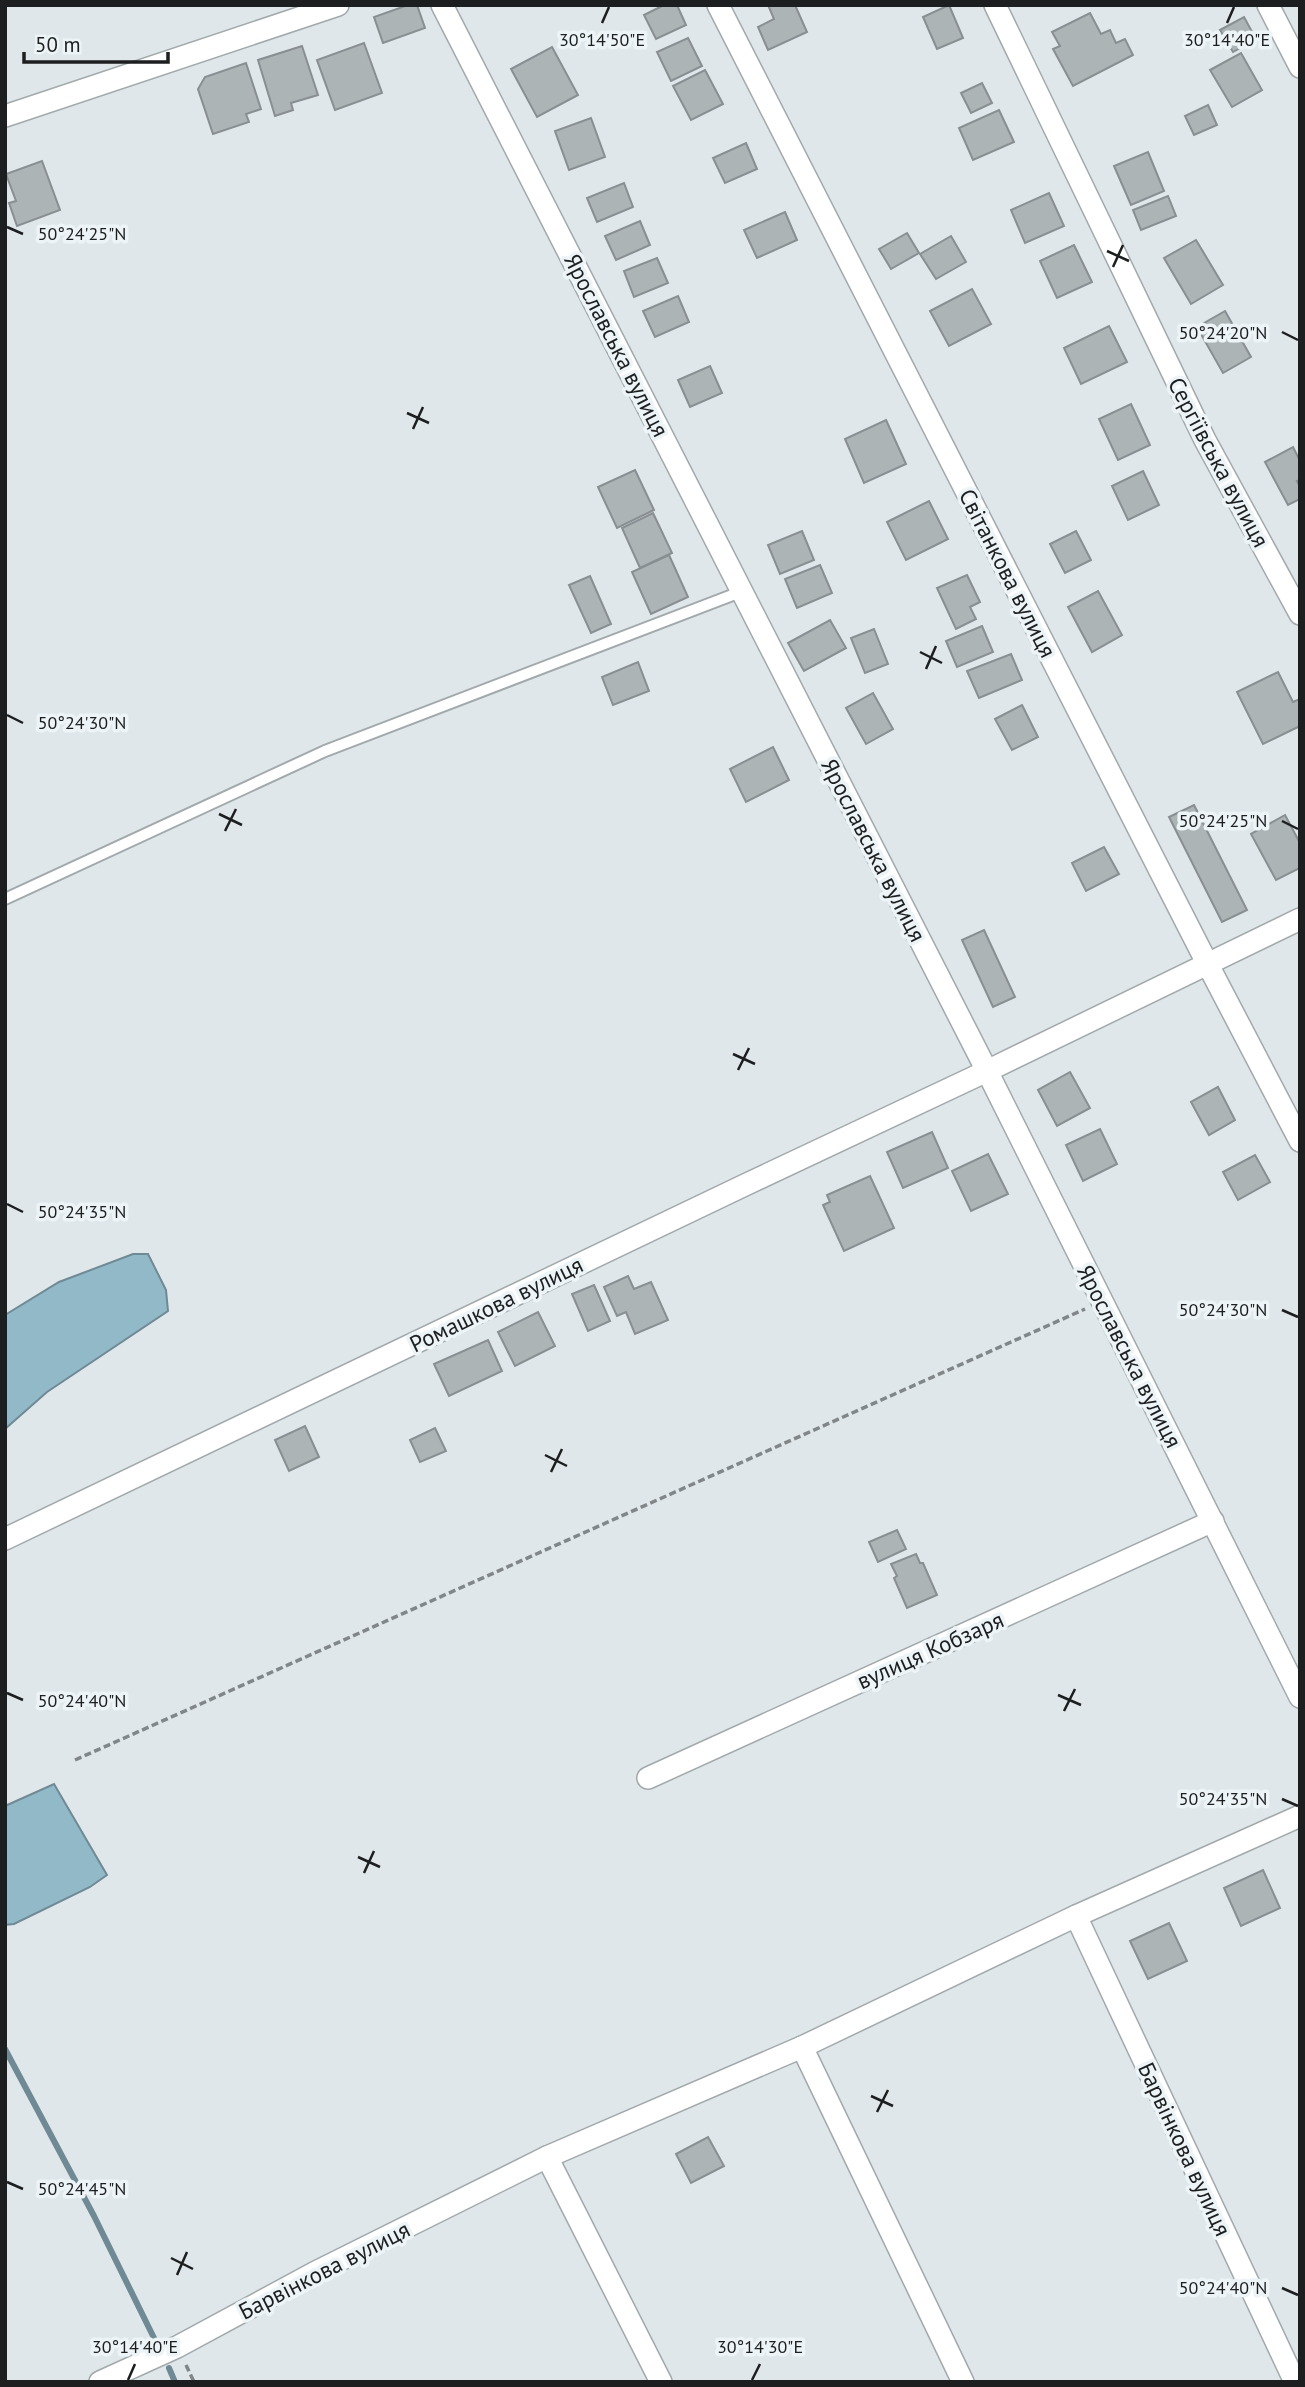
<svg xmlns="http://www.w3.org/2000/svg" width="1305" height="2387" viewBox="0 0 1305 2387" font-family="'PT Sans',sans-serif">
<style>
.water{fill:#92b9c7;stroke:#6f8a95;stroke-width:2}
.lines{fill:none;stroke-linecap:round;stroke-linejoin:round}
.stream{stroke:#6f8a95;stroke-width:6}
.building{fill:#adb4b6;stroke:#888e91;stroke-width:2}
.service-casing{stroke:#a2a9ac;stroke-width:14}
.minor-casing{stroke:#a2a9ac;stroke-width:24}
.path{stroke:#818688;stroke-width:3.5;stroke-dasharray:7 3.5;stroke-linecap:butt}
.service{stroke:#fff;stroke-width:10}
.minor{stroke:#fff;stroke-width:21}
.ticks{fill:none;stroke:#1c1e1f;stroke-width:2.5}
.labels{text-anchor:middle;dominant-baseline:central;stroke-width:7;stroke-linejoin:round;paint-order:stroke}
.street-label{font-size:23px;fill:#1c1e1f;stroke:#edf4f7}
.ticks-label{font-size:18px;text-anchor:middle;fill:#1c1e1f;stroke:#edf4f7;stroke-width:7;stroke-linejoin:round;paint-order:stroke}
</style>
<rect width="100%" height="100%" fill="#e0e7ea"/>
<g class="water">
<path d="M 133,1254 L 148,1254 L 166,1290 L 168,1311 L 47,1392 L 5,1429 L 5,1315 L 59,1282 Z"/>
<path d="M 54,1784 L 107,1875 L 90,1887 L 14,1924 L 5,1925 L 5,1806 Z"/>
</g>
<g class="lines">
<g class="stream">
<path d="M 5,2049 L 94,2216 L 155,2340"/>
<path d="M 169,2368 L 175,2382"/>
</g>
</g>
<g class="building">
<path d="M 408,5 L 417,5 L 425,28 L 383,43 L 374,17 Z"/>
<path d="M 664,5 L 677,5 L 686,25 L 656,39 L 644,15 Z"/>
<path d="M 768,5 L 795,5 L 807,32 L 768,50 L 758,27 L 774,19 Z"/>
<path d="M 949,5 L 963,38 L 937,49 L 923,17 Z"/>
<path d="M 1090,13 L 1101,34 L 1110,30 L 1116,43 L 1125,39 L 1133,55 L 1073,86 L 1053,49 L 1060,46 L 1052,32 Z"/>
<path d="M 1244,17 L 1256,39 L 1233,52 L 1220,30 Z"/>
<path d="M 688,38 L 702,66 L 671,81 L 657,52 Z"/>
<path d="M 364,43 L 382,93 L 335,110 L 317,60 Z"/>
<path d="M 302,46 L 318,95 L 291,103 L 293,110 L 275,116 L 258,60 Z"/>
<path d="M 552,47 L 578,95 L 537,117 L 511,69 Z"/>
<path d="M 1241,53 L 1262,90 L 1232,107 L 1210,70 Z"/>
<path d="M 246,63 L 261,109 L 246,114 L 249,122 L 213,134 L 198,89 L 205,77 Z"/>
<path d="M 705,70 L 723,104 L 691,120 L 673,86 Z"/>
<path d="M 982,83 L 992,103 L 971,113 L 961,93 Z"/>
<path d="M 1208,105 L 1217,125 L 1194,135 L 1185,116 Z"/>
<path d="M 999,110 L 1014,142 L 973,160 L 959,128 Z"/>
<path d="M 591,118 L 605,157 L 569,170 L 555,131 Z"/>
<path d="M 746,143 L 757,169 L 725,183 L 713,158 Z"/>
<path d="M 1148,152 L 1164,191 L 1131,205 L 1114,166 Z"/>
<path d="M 42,161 L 60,210 L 17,226 L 9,203 L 16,201 L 6,174 Z"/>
<path d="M 624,183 L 633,207 L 597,222 L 587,198 Z"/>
<path d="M 1049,193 L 1064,226 L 1025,243 L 1011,210 Z"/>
<path d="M 1168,196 L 1176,216 L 1141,230 L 1133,210 Z"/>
<path d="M 785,212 L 797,240 L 757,258 L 744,230 Z"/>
<path d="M 640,221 L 650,245 L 616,260 L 605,236 Z"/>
<path d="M 907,233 L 919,253 L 891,269 L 879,249 Z"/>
<path d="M 951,236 L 966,262 L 936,279 L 920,254 Z"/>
<path d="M 1196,240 L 1223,285 L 1191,304 L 1164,258 Z"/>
<path d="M 1074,245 L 1092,282 L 1057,298 L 1040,261 Z"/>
<path d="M 657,258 L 668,283 L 634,297 L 624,271 Z"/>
<path d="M 972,289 L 991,324 L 949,346 L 930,311 Z"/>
<path d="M 678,296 L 689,322 L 655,337 L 643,311 Z"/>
<path d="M 1225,311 L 1251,357 L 1223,373 L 1197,327 Z"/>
<path d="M 1109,326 L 1127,362 L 1081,384 L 1064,348 Z"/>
<path d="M 710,366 L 722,393 L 690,407 L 678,380 Z"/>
<path d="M 1131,404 L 1150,445 L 1118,460 L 1099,419 Z"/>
<path d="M 886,420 L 906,464 L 864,483 L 845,439 Z"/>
<path d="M 1293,447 L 1300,461 L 1300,480 L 1297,481 L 1300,487 L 1300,499 L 1288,505 L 1265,462 Z"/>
<path d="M 635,470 L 654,510 L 617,528 L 598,487 Z"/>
<path d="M 1143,471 L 1159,505 L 1128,520 L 1112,486 Z"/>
<path d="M 929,501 L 948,539 L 906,560 L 887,522 Z"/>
<path d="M 653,513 L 672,553 L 640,568 L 622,528 Z"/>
<path d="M 802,531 L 814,560 L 780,574 L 768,545 Z"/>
<path d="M 1076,531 L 1091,560 L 1065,573 L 1050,544 Z"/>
<path d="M 669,555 L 688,597 L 651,614 L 632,572 Z"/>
<path d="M 820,565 L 832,593 L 797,608 L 785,579 Z"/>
<path d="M 967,575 L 980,602 L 970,607 L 976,619 L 956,629 L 937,588 Z"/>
<path d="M 590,576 L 611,624 L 591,633 L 569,585 Z"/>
<path d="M 1098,591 L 1122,635 L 1092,652 L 1068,607 Z"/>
<path d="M 830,620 L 846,648 L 804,671 L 788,643 Z"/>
<path d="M 982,626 L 993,652 L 957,667 L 946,641 Z"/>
<path d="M 874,629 L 888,664 L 865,673 L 851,638 Z"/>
<path d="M 1011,654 L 1022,680 L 979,698 L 967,671 Z"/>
<path d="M 638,662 L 649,691 L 613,705 L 602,677 Z"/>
<path d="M 1278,672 L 1293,702 L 1300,699 L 1300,726 L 1263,744 L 1237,692 Z"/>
<path d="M 873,693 L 893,729 L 866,744 L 846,708 Z"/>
<path d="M 1022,705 L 1038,737 L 1012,750 L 995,719 Z"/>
<path d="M 773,747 L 789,780 L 746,802 L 730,769 Z"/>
<path d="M 1194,805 L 1247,910 L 1222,922 L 1169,817 Z"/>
<path d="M 1285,815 L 1300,843 L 1300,868 L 1276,880 L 1251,834 Z"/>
<path d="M 1104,847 L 1119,874 L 1086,891 L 1072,863 Z"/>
<path d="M 984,930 L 1015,997 L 993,1007 L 962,940 Z"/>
<path d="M 1070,1072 L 1090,1108 L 1057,1126 L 1038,1090 Z"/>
<path d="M 1218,1087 L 1235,1120 L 1209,1135 L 1191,1102 Z"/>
<path d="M 1100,1129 L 1117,1164 L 1083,1181 L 1066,1145 Z"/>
<path d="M 932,1132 L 948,1168 L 903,1188 L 887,1152 Z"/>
<path d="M 988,1154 L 1008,1194 L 971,1211 L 952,1171 Z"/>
<path d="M 1255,1155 L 1270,1182 L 1238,1200 L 1223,1172 Z"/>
<path d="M 870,1176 L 894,1228 L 844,1251 L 823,1205 L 830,1202 L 827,1195 Z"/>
<path d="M 628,1276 L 634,1289 L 651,1282 L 668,1320 L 635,1334 L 626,1312 L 617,1316 L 604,1287 Z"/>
<path d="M 594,1285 L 610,1321 L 588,1331 L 572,1294 Z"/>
<path d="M 538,1312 L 555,1346 L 515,1366 L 498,1332 Z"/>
<path d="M 488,1340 L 502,1371 L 449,1396 L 434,1364 Z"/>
<path d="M 305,1426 L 319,1457 L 289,1471 L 275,1440 Z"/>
<path d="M 435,1428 L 446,1451 L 420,1462 L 410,1440 Z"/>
<path d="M 897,1530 L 906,1549 L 878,1562 L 869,1542 Z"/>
<path d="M 916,1554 L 920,1563 L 923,1563 L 937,1595 L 907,1608 L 894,1578 L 897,1576 L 891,1564 Z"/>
<path d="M 1263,1870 L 1280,1908 L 1241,1926 L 1224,1888 Z"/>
<path d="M 1169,1923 L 1187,1961 L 1148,1979 L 1130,1941 Z"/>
<path d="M 708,2137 L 724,2166 L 691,2183 L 676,2154 Z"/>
</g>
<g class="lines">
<g class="service-casing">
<path id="service" d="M 5,899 L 325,751 L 743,591"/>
</g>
<g class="minor-casing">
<g id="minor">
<path d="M 442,5 L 987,1071 L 1300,1697"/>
<path d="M 718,5 L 1207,963 L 1300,1141"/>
<path d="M 995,5 L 1205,440 L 1300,614"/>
<path d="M 1268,5 L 1300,67"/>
<path d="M 5,116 L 338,5"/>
<path d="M 5,1539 L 747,1184 L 987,1071 L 1300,919"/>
<path d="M 648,1778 L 1213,1521"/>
<path d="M 1076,1916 L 1295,2382"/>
<path d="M 802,2047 L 963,2382"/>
<path d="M 547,2157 L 661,2382"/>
<path d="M 100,2382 L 177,2347 L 314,2273 L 547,2157 L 802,2047 L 1076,1916 L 1300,1816"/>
</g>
</g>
<g class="path">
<path d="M 75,1760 L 1085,1309"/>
<path d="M 186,2365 L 194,2382"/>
</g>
<use href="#service" class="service"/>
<use href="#minor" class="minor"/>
</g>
<path class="ticks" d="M 602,23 L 609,7M 1227,23 L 1234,7M 7,227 L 23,234M 1107,251 L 1129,261M 1113,267 L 1123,245M 1282,332 L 1298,340M 407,413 L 429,423M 413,429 L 423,407M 920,652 L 942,663M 926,669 L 936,646M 7,715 L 23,723M 219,814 L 242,825M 1282,821 L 1298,829M 225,831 L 236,809M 733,1054 L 755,1064M 738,1070 L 749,1048M 7,1204 L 23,1212M 1282,1310 L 1298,1317M 545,1455 L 567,1466M 551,1472 L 562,1449M 7,1693 L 23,1700M 1058,1695 L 1081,1705M 1064,1711 L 1075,1689M 1282,1799 L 1298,1806M 358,1857 L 380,1867M 364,1873 L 374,1851M 871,2096 L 893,2106M 877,2112 L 888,2090M 7,2182 L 23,2189M 171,2258 L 193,2269M 177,2275 L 187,2252M 1282,2288 L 1298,2295M 128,2380 L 135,2364M 752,2380 L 760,2364"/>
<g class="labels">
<g class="street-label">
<text transform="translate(617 345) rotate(63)">Ярославська вулиця</text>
<text transform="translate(1219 462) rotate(62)">Сергіївська вулиця</text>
<text transform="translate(1008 573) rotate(63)">Світанкова вулиця</text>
<text transform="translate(874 850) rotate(63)">Ярославська вулиця</text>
<text transform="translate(496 1304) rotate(-26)">Ромашкова вулиця</text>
<text transform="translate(1130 1356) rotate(63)">Ярославська вулиця</text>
<text transform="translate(930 1650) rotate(-24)">вулиця Кобзаря</text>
<text transform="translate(1185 2149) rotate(65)">Барвінкова вулиця</text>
<text transform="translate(324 2270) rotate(-27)">Барвінкова вулиця</text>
</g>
</g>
<g class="ticks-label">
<text x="602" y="46">30°14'50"E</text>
<text x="1227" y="46">30°14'40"E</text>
<text x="82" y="240">50°24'25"N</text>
<text x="1223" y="339">50°24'20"N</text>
<text x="82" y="729">50°24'30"N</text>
<text x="1223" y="827">50°24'25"N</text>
<text x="82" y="1218">50°24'35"N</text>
<text x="1223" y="1316">50°24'30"N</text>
<text x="82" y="1707">50°24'40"N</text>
<text x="1223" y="1805">50°24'35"N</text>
<text x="82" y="2195">50°24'45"N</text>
<text x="1223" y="2294">50°24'40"N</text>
<text x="135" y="2353">30°14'40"E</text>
<text x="760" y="2353">30°14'30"E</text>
</g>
<rect width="1305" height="2387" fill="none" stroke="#1c1e1f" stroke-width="14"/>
<path d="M24 52v10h144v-10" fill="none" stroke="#1c1e1f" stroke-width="3.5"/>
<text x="35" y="52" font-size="21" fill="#1c1e1f" stroke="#edf4f7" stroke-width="5" paint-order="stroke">50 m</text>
</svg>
